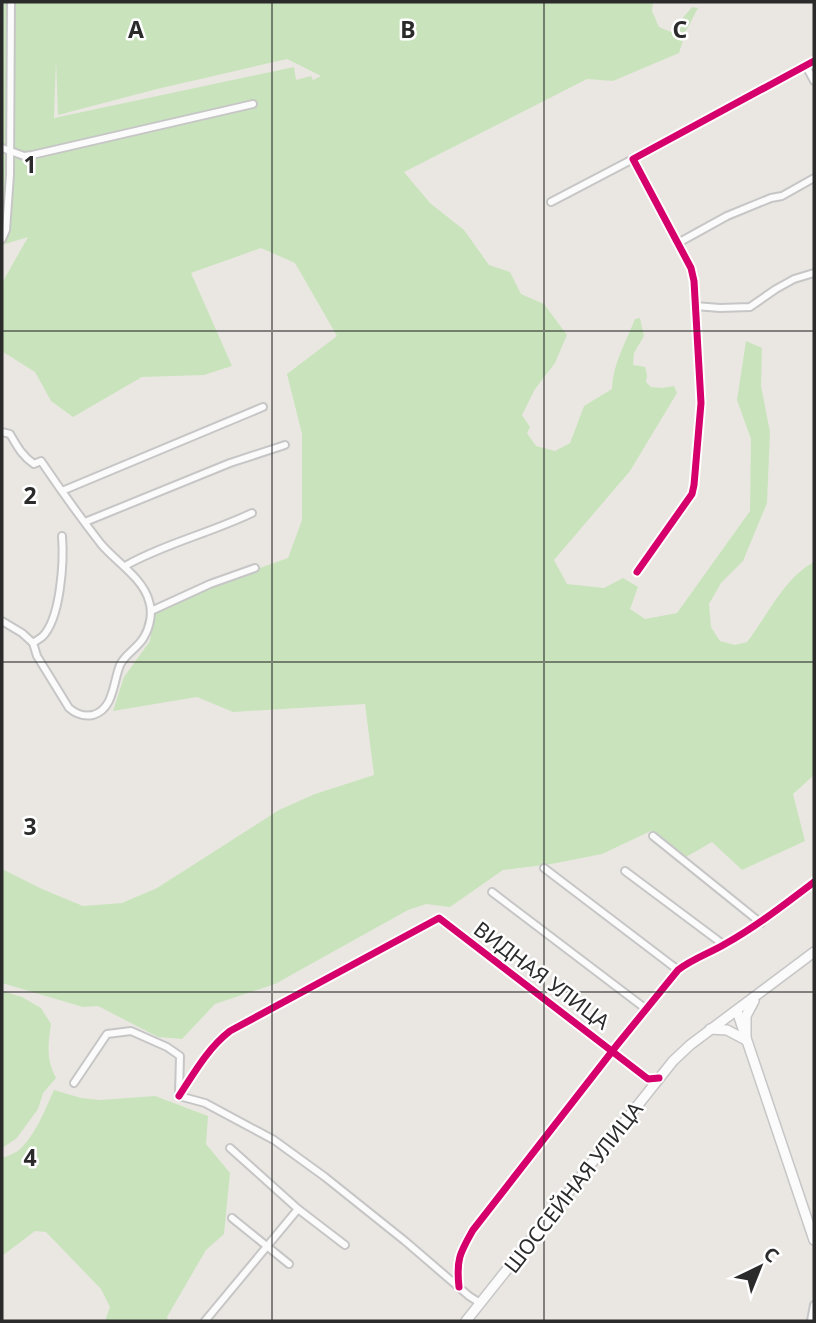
<svg xmlns="http://www.w3.org/2000/svg" width="816" height="1323" viewBox="0 0 816 1323" font-family="'Noto Sans',sans-serif">
<style>
.green{fill:#c9e4bc;fill-rule:evenodd}
.lines{fill:none;stroke-linecap:round;stroke-linejoin:round}
.street-casing{stroke:#c7c6c6;stroke-width:10}
.secondary-casing{stroke:#c7c6c6;stroke-width:12}
.street{stroke:#fcfbfb;stroke-width:6}
.secondary{stroke:#fcfbfb;stroke-width:9}
.cycleway-casing{stroke:#fff;stroke-width:11}
.cycleway{stroke:#d6006c;stroke-width:7}
.grid{fill:none;stroke:#2b2b2b;stroke-width:2;stroke-opacity:0.55}
.labels{text-anchor:middle;dominant-baseline:central;stroke-width:5;stroke-linejoin:round;paint-order:stroke}
.street-label{font-size:21px;fill:#2b2b2b;stroke:#fff}
.grid-label{font-size:23px;text-anchor:middle;font-weight:bold;fill:#2b2b2b;stroke:#fff;stroke-width:5;stroke-linejoin:round;paint-order:stroke}
</style>
<rect width="100%" height="100%" fill="#eae7e2"/>
<g class="green">
<path d="M 2,2 L 653,2 L 652,11 L 659,27 L 671,32 L 692,7 L 698,8 L 686,31 L 679,53 L 613,81 L 587,79 L 404,172 L 430,203 L 464,230 L 489,265 L 510,272 L 521,294 L 544,304 L 567,335 L 555,363 L 535,389 L 522,415 L 530,427 L 527,433 L 536,446 L 555,451 L 570,443 L 584,406 L 612,389 C 613,363 626,342 635,319 L 640,318 L 644,336 L 634,353 L 633,365 L 645,367 L 647,375 L 646,382 L 651,387 L 662,388 L 674,386 L 677,393 L 630,471 L 554,560 L 567,584 L 604,588 L 623,578 L 638,587 L 630,609 L 645,619 L 677,613 L 750,511 L 751,439 L 737,400 L 746,341 L 762,348 L 761,386 L 770,432 L 767,503 L 743,561 L 721,583 L 709,604 L 711,627 L 720,641 L 735,645 L 747,642 C 768,615 784,578 814,562 L 814,775 L 793,794 L 805,841 L 742,870 L 712,842 L 686,857 L 651,831 L 602,854 L 551,864 L 503,870 L 450,907 L 426,904 L 408,910 L 275,984 L 215,1004 L 182,1039 L 158,1037 L 98,1006 L 83,1007 L 2,983 L 2,869 L 42,889 L 83,906 L 122,903 L 157,888 L 279,810 L 315,794 L 374,775 L 365,704 L 233,712 L 197,697 L 113,711 L 124,677 L 150,641 L 155,605 L 288,558 L 302,520 L 302,434 L 287,374 L 337,336 L 295,263 L 261,248 L 191,273 L 232,366 L 204,375 L 142,377 L 73,417 L 51,401 L 35,372 L 3,352 L 2,283 L 28,237 L 2,245 ZM 287,59 L 321,76 L 313,80 L 311,76 L 296,80 L 294,67 L 54,118 L 56,61 L 58,115 L 157,89 Z"/>
<path d="M 2,991 L 22,997 L 41,1008 L 51,1024 C 48,1044 46,1059 56,1078 L 43,1093 L 38,1109 L 16,1139 L 2,1148 Z"/>
<path d="M 54,1090 L 81,1098 L 100,1100 L 155,1096 L 208,1116 L 206,1144 L 230,1173 L 224,1234 L 206,1250 L 167,1317 L 168,1321 L 105,1321 L 110,1307 L 101,1289 L 46,1232 L 35,1231 L 2,1256 L 2,1158 C 7,1156 13,1154 18,1151 C 35,1136 45,1110 54,1090 Z"/>
</g>
<g class="lines">
<g class="street-casing">
<g id="street">
<path d="M 806,66 L 814,81"/>
<path d="M 2,148 L 24,156 L 32,155 L 253,104"/>
<path d="M 551,202 L 633,159"/>
<path d="M 2,239 L 6,230 L 10,175 L 11,2"/>
<path d="M 678,243 L 727,216 L 771,198 L 782,196 L 814,178"/>
<path d="M 695,306 L 720,308 L 750,307 L 776,289 L 794,279 L 814,273"/>
<path d="M 2,432 L 10,434 C 17,446 22,456 34,464 L 41,461 C 60,489 80,517 101,544 C 115,561 143,578 149,601 C 153,612 150,627 144,637 C 138,648 125,654 120,665 C 113,682 114,709 93,715 C 83,717 76,714 69,708 L 37,656 L 33,643 L 22,633 L 2,621"/>
<path d="M 62,491 L 263,407"/>
<path d="M 85,522 L 230,463 L 285,445"/>
<path d="M 125,566 C 164,544 210,533 252,513"/>
<path d="M 637,572 L 692,494 L 694,485 L 701,403 L 694,281 L 691,268 L 633,159 L 814,61"/>
<path d="M 151,611 L 210,584 L 255,568"/>
<path d="M 33,643 C 36,641 39,639 42,637 C 61,619 64,560 62,536"/>
<path d="M 653,836 L 761,923"/>
<path d="M 544,868 L 678,970"/>
<path d="M 625,871 L 724,945"/>
<path d="M 492,892 L 646,1009"/>
<path d="M 74,1083 L 107,1034 L 131,1031 L 167,1047 L 180,1056 L 179,1095"/>
<path d="M 179,1096 C 194,1073 208,1048 230,1031 L 439,918 L 648,1079 L 659,1078"/>
<path d="M 179,1096 L 205,1103 L 274,1140 L 325,1177 L 405,1241 L 469,1296 L 480,1303"/>
<path d="M 230,1148 L 298,1209 L 345,1245"/>
<path d="M 232,1218 L 289,1264"/>
<path d="M 459,1287 C 456,1259 460,1253 473,1230 L 617,1045 L 678,970 C 692,959 710,953 725,944 C 757,926 785,904 814,882"/>
<path d="M 205,1321 L 298,1209"/>
<path d="M 811,1321 L 814,1305"/>
</g>
</g>
<g class="secondary-casing">
<g id="secondary">
<path d="M 737,1011 L 814,1240"/>
<path d="M 710,1029 L 727,1030 L 746,1040 L 746,1016 L 754,1001"/>
<path d="M 466,1321 L 673,1061 L 690,1045 L 814,952"/>
</g>
</g>
<use href="#street" class="street"/>
<use href="#secondary" class="secondary"/>
<g class="cycleway-casing">
<g id="cycleway">
<path d="M 637,572 L 692,494 L 694,485 L 701,403 L 694,281 L 691,268 L 633,159 L 814,61"/>
<path d="M 179,1096 C 194,1073 208,1048 230,1031 L 439,918 L 648,1079 L 659,1078"/>
<path d="M 459,1287 C 456,1259 460,1253 473,1230 L 617,1045 L 678,970 C 692,959 710,953 725,944 C 757,926 785,904 814,882"/>
</g>
</g>
<use href="#cycleway" class="cycleway"/>
</g>
<path class="grid" d="M 272,2 L 272,1321M 544,2 L 544,1321M 2,331 L 814,331M 2,662 L 814,662M 2,992 L 814,992"/>
<g class="labels">
<g class="street-label">
<text transform="translate(542 975) rotate(37)">ВИДНАЯ УЛИЦА</text>
<text transform="translate(573 1187) rotate(-52)">ШОССЕЙНАЯ УЛИЦА</text>
</g>
</g>
<g class="grid-label">
<text x="136" y="38">A</text>
<text x="408" y="38">B</text>
<text x="680" y="38">C</text>
<text x="30" y="173">1</text>
<text x="30" y="504">2</text>
<text x="30" y="835">3</text>
<text x="30" y="1166">4</text>
</g>
<rect width="816" height="1323" fill="none" stroke="#2b2b2b" stroke-width="7"/>
<g transform="translate(760 1267) rotate(43)" stroke="#ffffff" stroke-width="5" paint-order="stroke">
<path d="M0-5L12 26L0 18L-12 26Z" fill="#2b2b2b"/>
<text y="-10" font-size="19" font-weight="bold" text-anchor="middle" fill="#2b2b2b">С</text>
</g>
</svg>
